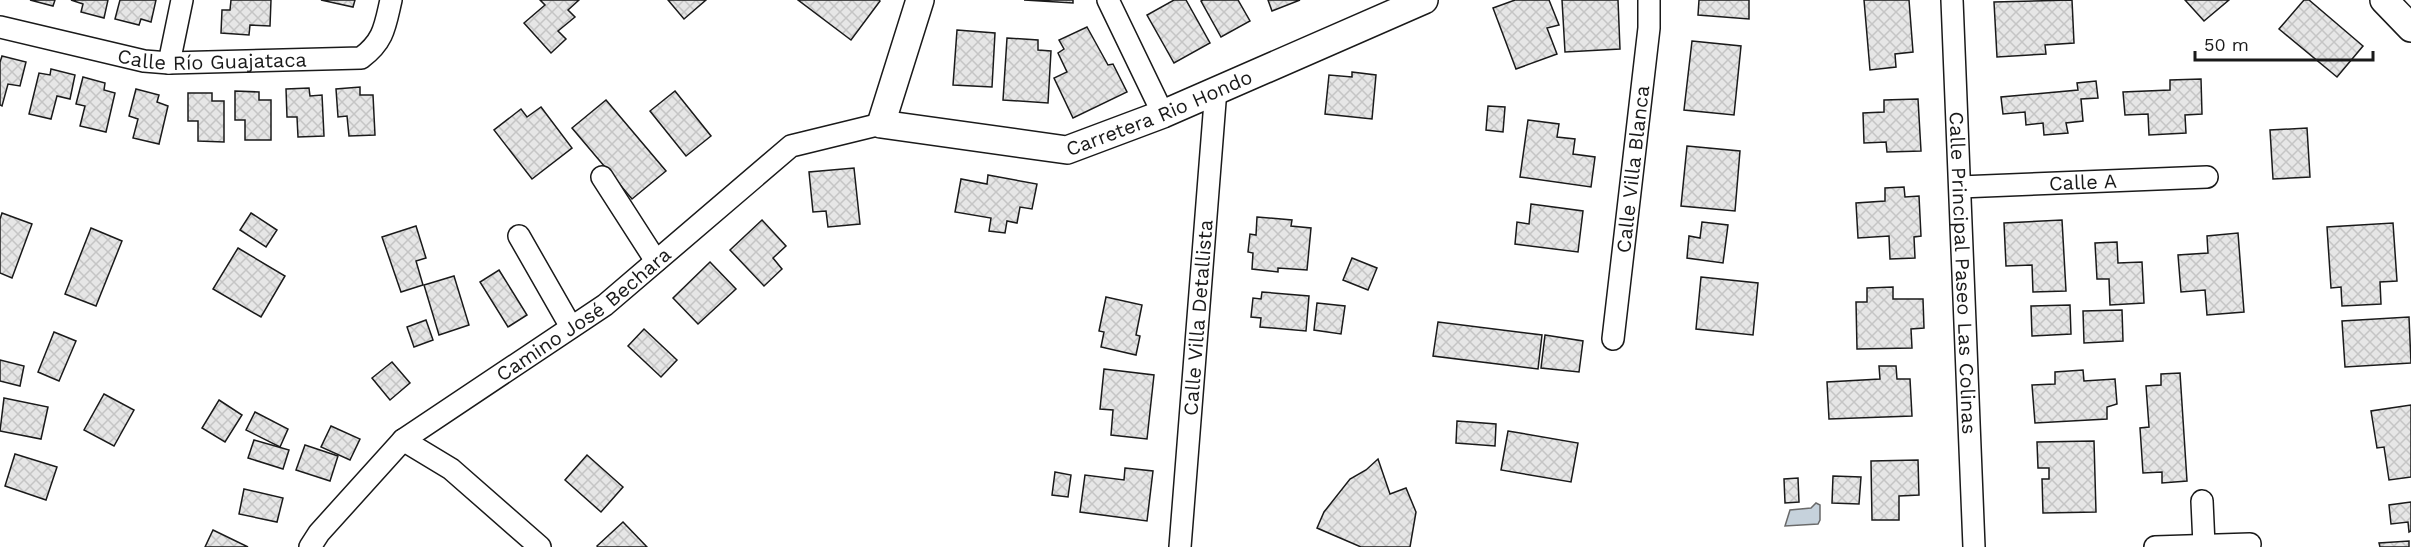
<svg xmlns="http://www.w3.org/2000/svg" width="2411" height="547" viewBox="0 0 2411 547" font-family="'Work Sans',sans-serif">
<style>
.water{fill:#c6d2dc;stroke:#6a6a6a;stroke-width:1.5}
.building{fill:url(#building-cross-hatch);stroke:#1a1a1a;stroke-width:1.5}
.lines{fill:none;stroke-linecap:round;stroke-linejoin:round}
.minor-casing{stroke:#1a1a1a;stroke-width:24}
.tertiary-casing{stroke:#1a1a1a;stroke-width:30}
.minor{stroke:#fff;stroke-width:21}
.tertiary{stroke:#fff;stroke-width:27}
.labels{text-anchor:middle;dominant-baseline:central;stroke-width:4.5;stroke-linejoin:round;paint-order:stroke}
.street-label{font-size:20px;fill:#1a1a1a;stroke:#fff}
</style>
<defs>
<pattern id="building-cross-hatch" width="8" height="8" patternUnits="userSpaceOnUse" patternTransform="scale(1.5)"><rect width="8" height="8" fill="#e6e6e6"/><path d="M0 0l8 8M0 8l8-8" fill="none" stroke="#c5c5c5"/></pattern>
</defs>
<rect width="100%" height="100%" fill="#fff"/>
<path class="water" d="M 1816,503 L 1820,505 L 1820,520 L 1818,524 L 1785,526 L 1790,510 L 1811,508 Z"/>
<g class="building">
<path d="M 30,0 L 55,0 L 53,6 Z"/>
<path d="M 71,0 L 108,0 L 104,18 L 81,12 L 83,4 Z"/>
<path d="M 120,0 L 156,0 L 151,22 L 141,19 L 139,25 L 115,19 Z"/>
<path d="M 231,0 L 271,0 L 270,26 L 250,25 L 249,35 L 221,33 L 222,10 L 230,10 Z"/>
<path d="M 321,0 L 355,0 L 353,7 Z"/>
<path d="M 540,0 L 579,0 L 568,10 L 575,17 L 558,31 L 566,39 L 551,53 L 524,23 L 545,5 Z"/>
<path d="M 668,0 L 706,0 L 684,19 Z"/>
<path d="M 798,0 L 879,0 L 880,1 L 851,40 Z"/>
<path d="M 1024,0 L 1073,0 L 1073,3 Z"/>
<path d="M 1174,0 L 1186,0 L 1210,43 L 1174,63 L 1147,15 Z"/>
<path d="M 1203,0 L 1238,0 L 1250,21 L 1221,37 L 1201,1 Z"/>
<path d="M 1268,0 L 1300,0 L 1272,11 Z"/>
<path d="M 1515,0 L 1549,0 L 1559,25 L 1547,28 L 1557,54 L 1516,69 L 1493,8 Z"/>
<path d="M 1562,0 L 1618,0 L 1620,49 L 1565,52 Z"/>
<path d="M 1699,0 L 1749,0 L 1749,19 L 1698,15 Z"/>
<path d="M 1864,0 L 1909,0 L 1913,52 L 1895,54 L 1896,67 L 1870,70 Z"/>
<path d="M 2072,0 L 2074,43 L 2045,45 L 2046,54 L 1997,57 L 1994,2 Z"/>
<path d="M 2185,0 L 2229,0 L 2204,21 Z"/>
<path d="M 2304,0 L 2309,0 L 2363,46 L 2337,77 L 2279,29 Z"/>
<path d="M 1087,27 L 1108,65 L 1113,64 L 1127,92 L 1073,118 L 1054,78 L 1067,72 L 1058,53 L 1064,49 L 1059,40 Z"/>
<path d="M 957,30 L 995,33 L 992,87 L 953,85 Z"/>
<path d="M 1007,38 L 1038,40 L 1038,50 L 1051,51 L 1048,103 L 1003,100 Z"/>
<path d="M 1692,41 L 1741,46 L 1734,115 L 1684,110 Z"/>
<path d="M 2,56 L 26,62 L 20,86 L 8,84 L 2,106 L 0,105 L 0,62 Z"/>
<path d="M 51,69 L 75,75 L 70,99 L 57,96 L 51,119 L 29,114 L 39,73 L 50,75 Z"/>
<path d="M 1352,72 L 1376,75 L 1372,119 L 1325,114 L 1329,75 L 1352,77 Z"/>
<path d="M 83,77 L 105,83 L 104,90 L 115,93 L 106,132 L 80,126 L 85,106 L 76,104 Z"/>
<path d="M 2201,79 L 2202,114 L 2185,115 L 2186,133 L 2149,135 L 2148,114 L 2125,115 L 2123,92 L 2170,90 L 2170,80 Z"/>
<path d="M 2096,81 L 2098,98 L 2081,99 L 2083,121 L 2066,123 L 2068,133 L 2044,135 L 2043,123 L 2026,125 L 2025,112 L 2003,114 L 2001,97 L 2078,90 L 2077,83 Z"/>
<path d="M 360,87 L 360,95 L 373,95 L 375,135 L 349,136 L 347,116 L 338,117 L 336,89 Z"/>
<path d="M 309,88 L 310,96 L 322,95 L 324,136 L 298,137 L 297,117 L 287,117 L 286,89 Z"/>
<path d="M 136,89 L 159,95 L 157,102 L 168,106 L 159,144 L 133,138 L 138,119 L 129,116 Z"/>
<path d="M 235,91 L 259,92 L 259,100 L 271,100 L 271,140 L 245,140 L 245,120 L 235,120 Z"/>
<path d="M 675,91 L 711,136 L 686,156 L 650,111 Z"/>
<path d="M 188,93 L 212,93 L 212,101 L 224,101 L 224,142 L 198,141 L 198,121 L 188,121 Z"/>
<path d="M 1918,99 L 1921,151 L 1887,152 L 1886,142 L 1864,143 L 1863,113 L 1884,112 L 1884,100 Z"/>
<path d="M 606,100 L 666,171 L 632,199 L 572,128 Z"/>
<path d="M 1488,106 L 1505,107 L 1503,132 L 1486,130 Z"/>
<path d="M 541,107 L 572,148 L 532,179 L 494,130 L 521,109 L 527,117 Z"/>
<path d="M 1528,120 L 1559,124 L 1557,137 L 1575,139 L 1573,154 L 1595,157 L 1591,187 L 1520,177 Z"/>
<path d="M 2307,128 L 2310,177 L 2273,179 L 2270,130 Z"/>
<path d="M 1687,146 L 1740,151 L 1735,211 L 1681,206 Z"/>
<path d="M 854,168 L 860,224 L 828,227 L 826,211 L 813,212 L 809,172 Z"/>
<path d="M 988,175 L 1037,184 L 1032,209 L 1020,207 L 1017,223 L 1007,221 L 1005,233 L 989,231 L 991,218 L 955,212 L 961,179 L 987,184 Z"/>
<path d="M 1904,187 L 1905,197 L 1919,196 L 1921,236 L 1914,237 L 1915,258 L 1890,259 L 1889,236 L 1858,238 L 1856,203 L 1885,201 L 1885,188 Z"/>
<path d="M 1531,204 L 1583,211 L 1578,252 L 1515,244 L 1517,222 L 1529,224 Z"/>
<path d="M 2,213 L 32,224 L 12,278 L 0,273 L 0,219 Z"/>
<path d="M 251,213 L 277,230 L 266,247 L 240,230 Z"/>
<path d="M 1257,217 L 1292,220 L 1291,226 L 1311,228 L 1307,270 L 1278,268 L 1278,272 L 1252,269 L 1253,253 L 1248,252 L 1250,234 L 1256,235 Z"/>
<path d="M 762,220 L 786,246 L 773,258 L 782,269 L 764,286 L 730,250 Z"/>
<path d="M 2062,220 L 2066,291 L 2033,292 L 2032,265 L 2006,266 L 2004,223 Z"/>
<path d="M 1702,222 L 1728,225 L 1723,263 L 1687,258 L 1689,236 L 1700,238 Z"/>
<path d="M 2393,223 L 2397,281 L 2380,282 L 2381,304 L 2342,306 L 2341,287 L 2331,288 L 2327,227 Z"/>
<path d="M 416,226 L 426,258 L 416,261 L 423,285 L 401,292 L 382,237 Z"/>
<path d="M 91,228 L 122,241 L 96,306 L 65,294 Z"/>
<path d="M 2238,233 L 2244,312 L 2207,315 L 2205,290 L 2181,292 L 2178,255 L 2208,253 L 2207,236 Z"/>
<path d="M 2117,242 L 2118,263 L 2142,262 L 2144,303 L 2110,305 L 2109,279 L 2097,279 L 2095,243 Z"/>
<path d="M 238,248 L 285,276 L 261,317 L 213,289 Z"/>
<path d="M 1352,258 L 1377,268 L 1368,290 L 1343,280 Z"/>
<path d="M 710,262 L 736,289 L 698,324 L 673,298 Z"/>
<path d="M 499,270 L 527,315 L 508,327 L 480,282 Z"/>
<path d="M 454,276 L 469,325 L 439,335 L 424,285 Z"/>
<path d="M 1701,277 L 1758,283 L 1753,335 L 1696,329 Z"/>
<path d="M 1893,287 L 1893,299 L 1923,299 L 1924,328 L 1911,329 L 1912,348 L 1857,349 L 1856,302 L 1867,302 L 1867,288 Z"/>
<path d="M 1262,292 L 1309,296 L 1306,331 L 1260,327 L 1261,318 L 1251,317 L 1253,298 L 1261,299 Z"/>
<path d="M 1106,297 L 1142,305 L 1136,335 L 1140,336 L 1136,355 L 1101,347 L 1104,332 L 1099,331 Z"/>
<path d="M 1317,303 L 1345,306 L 1341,334 L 1314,330 Z"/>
<path d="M 2070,305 L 2071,334 L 2032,336 L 2031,306 Z"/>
<path d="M 2122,310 L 2123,341 L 2084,343 L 2083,311 Z"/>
<path d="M 2409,317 L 2411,363 L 2345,367 L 2342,321 Z"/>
<path d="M 426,320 L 433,340 L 414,347 L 407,327 Z"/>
<path d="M 1438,322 L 1542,335 L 1538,369 L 1433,356 Z"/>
<path d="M 644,329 L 677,360 L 661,377 L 628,346 Z"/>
<path d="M 54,332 L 76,341 L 59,381 L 38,372 Z"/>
<path d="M 1545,335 L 1583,341 L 1579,372 L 1541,368 Z"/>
<path d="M 0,360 L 24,366 L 20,386 L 0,381 Z"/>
<path d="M 392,362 L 410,383 L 390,400 L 372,378 Z"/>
<path d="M 1879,366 L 1896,366 L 1897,379 L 1910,379 L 1912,416 L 1829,419 L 1827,382 L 1880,379 Z"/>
<path d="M 1104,369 L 1154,375 L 1147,439 L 1111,435 L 1113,410 L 1100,409 Z"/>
<path d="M 2083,370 L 2084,381 L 2115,379 L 2117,404 L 2107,407 L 2107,419 L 2035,423 L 2032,385 L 2055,384 L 2055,372 Z"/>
<path d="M 2180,373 L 2187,481 L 2162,483 L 2162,472 L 2143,473 L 2140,428 L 2149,427 L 2146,386 L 2161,385 L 2161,374 Z"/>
<path d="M 104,394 L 134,410 L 114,446 L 84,430 Z"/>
<path d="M 4,398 L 48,407 L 41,439 L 0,431 Z"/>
<path d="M 219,400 L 242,415 L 225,442 L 202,428 Z"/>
<path d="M 2411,405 L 2411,477 L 2389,480 L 2384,447 L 2377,448 L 2371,411 Z"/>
<path d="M 255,412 L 288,429 L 280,447 L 246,430 Z"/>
<path d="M 1457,421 L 1496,424 L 1495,446 L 1456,443 Z"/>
<path d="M 331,426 L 360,439 L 350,460 L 321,447 Z"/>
<path d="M 1508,431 L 1578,443 L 1571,482 L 1501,470 Z"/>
<path d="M 254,440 L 289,450 L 283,469 L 248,458 Z"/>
<path d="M 2094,441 L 2096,512 L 2043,513 L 2042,479 L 2049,479 L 2049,468 L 2038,468 L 2037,442 Z"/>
<path d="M 305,445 L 338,456 L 330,481 L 296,470 Z"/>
<path d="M 15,454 L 57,467 L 46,500 L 5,486 Z"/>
<path d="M 587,455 L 623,487 L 601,512 L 565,480 Z"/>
<path d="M 1378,459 L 1390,494 L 1406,488 L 1416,512 L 1410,547 L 1361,547 L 1317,528 L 1324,512 L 1350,479 L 1366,470 Z"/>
<path d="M 1918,460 L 1919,495 L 1899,496 L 1899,520 L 1872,520 L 1871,461 Z"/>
<path d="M 1125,468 L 1153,471 L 1147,521 L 1080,512 L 1085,475 L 1124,480 Z"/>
<path d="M 1055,472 L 1071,475 L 1068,497 L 1052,495 Z"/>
<path d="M 1833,476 L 1861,477 L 1859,504 L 1832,503 Z"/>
<path d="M 1798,478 L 1799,502 L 1785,503 L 1784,479 Z"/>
<path d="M 244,489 L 283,498 L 277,522 L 239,514 Z"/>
<path d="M 2411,502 L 2411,531 L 2409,532 L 2408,522 L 2391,524 L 2389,505 Z"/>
<path d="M 623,522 L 647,547 L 598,547 L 597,546 Z"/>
<path d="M 213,530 L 248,547 L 205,547 Z"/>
<path d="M 2409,541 L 2409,547 L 2380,547 L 2379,543 Z"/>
</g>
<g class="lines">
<g class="minor-casing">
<g id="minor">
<path d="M 1108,0 L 1163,114"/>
<path id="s1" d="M 1952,0 L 1974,547"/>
<path id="s2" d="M 0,27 L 144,61 L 169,63 L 361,58 C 384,41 385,26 391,0"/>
<path d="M 169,63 L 182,0"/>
<path d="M 602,177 L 656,261"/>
<path id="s3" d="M 1960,187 L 2207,177"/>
<path d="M 519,236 L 571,327"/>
<path id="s4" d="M 1613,339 L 1649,28 L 1649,0"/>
<path d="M 403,440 L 451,469 L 540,547"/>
<path d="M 2202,501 L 2204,545"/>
<path id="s5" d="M 310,547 L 319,533 L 403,440 L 605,305 L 791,146 L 881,124"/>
<path id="s6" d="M 1180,547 L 1216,89"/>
<path d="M 2155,547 L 2250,544"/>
</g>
</g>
<g class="tertiary-casing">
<g id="tertiary">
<path id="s7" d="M 920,0 L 881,124 L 1067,150 L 1163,114 L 1424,0"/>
<path d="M 2384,0 L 2411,28"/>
</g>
</g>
<use href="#minor" class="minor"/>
<use href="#tertiary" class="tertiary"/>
</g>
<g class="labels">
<g class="street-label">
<text stroke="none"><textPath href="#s2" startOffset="216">Calle Río Guajataca</textPath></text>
<text stroke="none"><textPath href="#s7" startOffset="417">Carretera Rio Hondo</textPath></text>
<text stroke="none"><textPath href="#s4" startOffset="171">Calle Villa Blanca</textPath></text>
<text stroke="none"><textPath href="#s3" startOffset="123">Calle A</textPath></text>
<text stroke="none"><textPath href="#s1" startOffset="273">Calle Principal Paseo Las Colinas</textPath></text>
<text stroke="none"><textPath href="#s5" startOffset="362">Camino José Bechara</textPath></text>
<text stroke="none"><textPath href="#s6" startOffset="230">Calle Villa Detallista</textPath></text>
</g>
</g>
<path d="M2195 51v9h178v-9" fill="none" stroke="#1a1a1a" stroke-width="3"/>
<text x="2204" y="51" font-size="18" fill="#1a1a1a" stroke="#ffffff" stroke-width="4.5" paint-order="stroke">50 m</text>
</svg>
